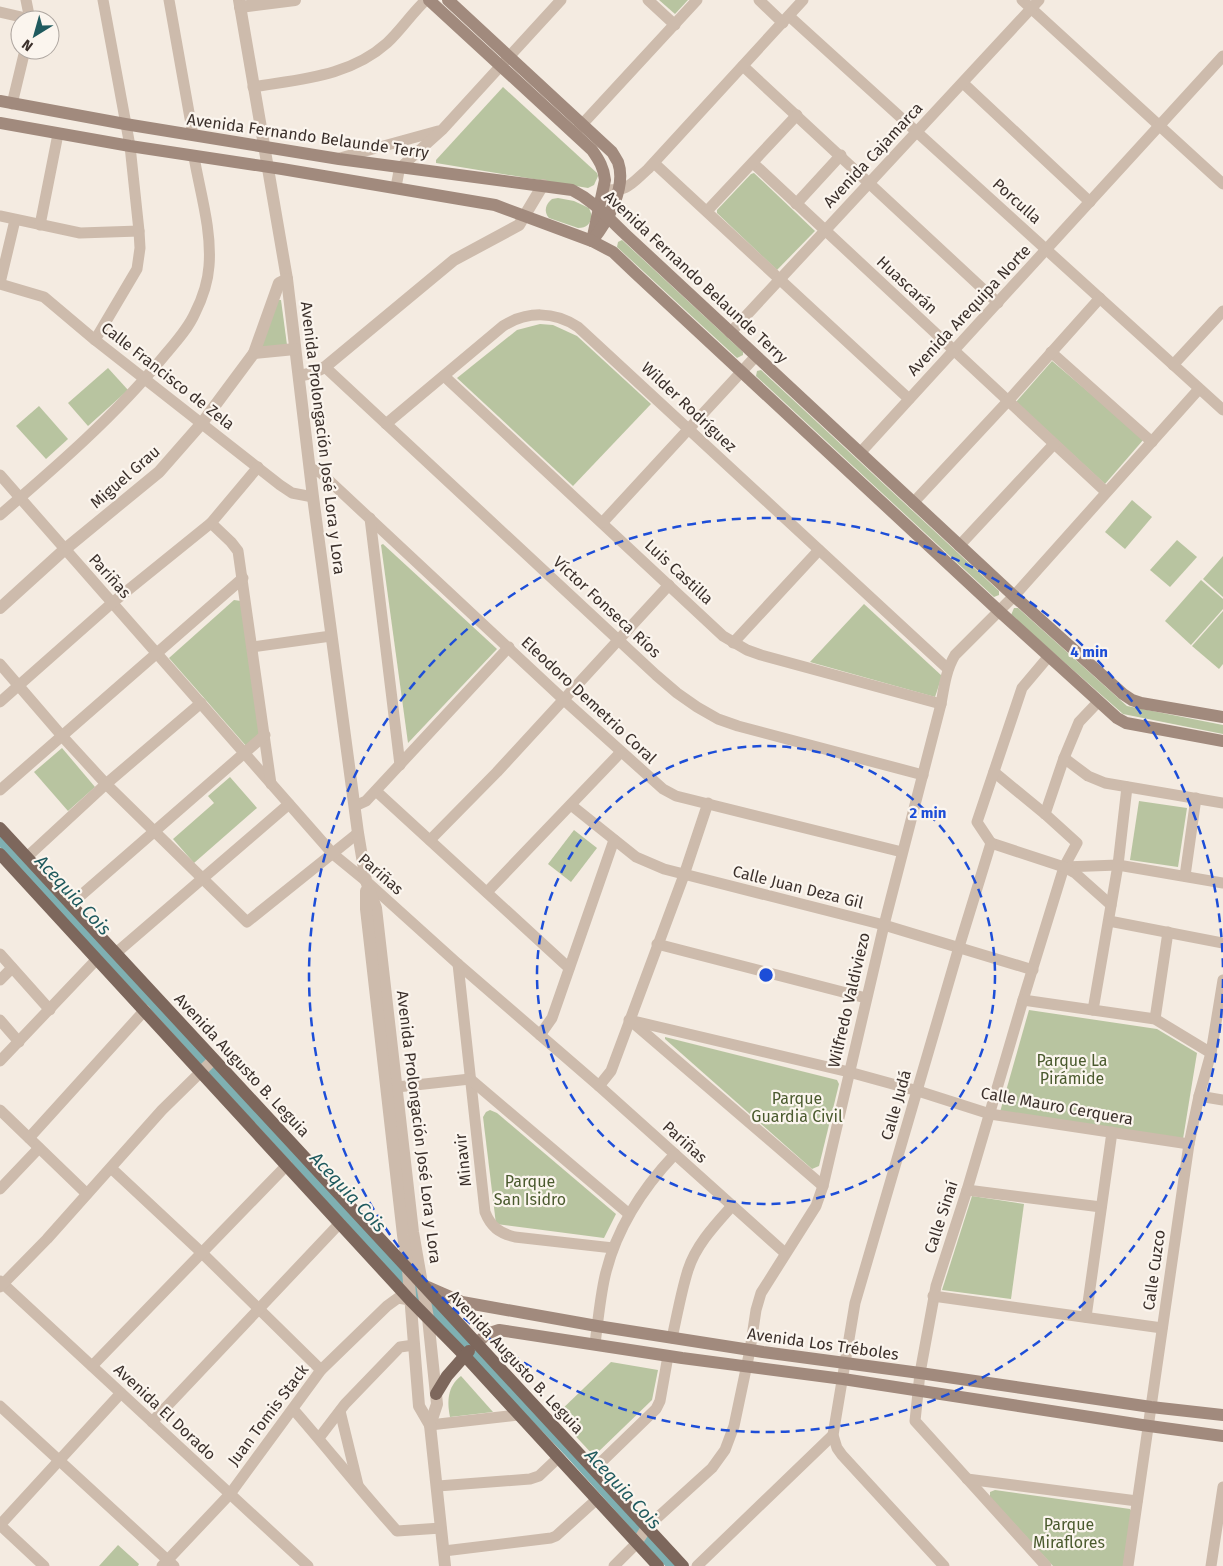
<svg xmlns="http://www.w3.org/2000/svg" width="1223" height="1566" viewBox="0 0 1223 1566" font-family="'Fira Sans',sans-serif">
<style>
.green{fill:#b8c4a0}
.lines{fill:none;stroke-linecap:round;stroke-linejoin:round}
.canal{stroke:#7fb0b2;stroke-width:10}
.minor{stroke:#cdbbac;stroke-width:11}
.tertiary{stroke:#cdbbac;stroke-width:12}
.secondary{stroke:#a18a7d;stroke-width:12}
.primary{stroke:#7d675c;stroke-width:12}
.ring{fill:none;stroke:#1d4ed8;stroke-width:2.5;stroke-dasharray:9 6}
.labels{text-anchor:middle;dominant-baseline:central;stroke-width:4.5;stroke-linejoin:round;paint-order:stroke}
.street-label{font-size:16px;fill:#3b302b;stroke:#fbf5ee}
.park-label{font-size:16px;fill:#4a5a2e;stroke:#fbf5ee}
.water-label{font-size:18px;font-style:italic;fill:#1f5a5e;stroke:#fbf5ee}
.centre{fill:#1d4ed8;stroke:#fbf5ee;stroke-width:2.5}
.ring-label{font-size:15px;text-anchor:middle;font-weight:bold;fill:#1d4ed8;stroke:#fbf5ee;stroke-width:4.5;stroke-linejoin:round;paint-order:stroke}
</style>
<rect width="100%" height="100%" fill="#f4ebe1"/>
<g class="green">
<path d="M 659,0 L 688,0 L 675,14 Z"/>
<path d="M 503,87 L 597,173 L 598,176 L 594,185 L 588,188 L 436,163 L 436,160 Z"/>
<path d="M 754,173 L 815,231 L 777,270 L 717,213 L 717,210 L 751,174 Z"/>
<path d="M 558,198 L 574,201 L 589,208 L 592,216 C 590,224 587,228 578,228 L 549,218 C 543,211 546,204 552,199 Z"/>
<path d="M 622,240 L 743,352 L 743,355 L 737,358 L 617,247 L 618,242 Z"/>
<path d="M 278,300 L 281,300 L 287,345 L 261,347 Z"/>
<path d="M 540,324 L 553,325 L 577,336 L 651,404 L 573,486 L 457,378 L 517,330 Z"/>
<path d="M 1052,361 L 1144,439 L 1105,484 L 1016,402 Z"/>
<path d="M 108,368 L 128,390 L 88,426 L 68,403 Z"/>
<path d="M 761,370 L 999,591 L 999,595 L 994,597 L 756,376 L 757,371 Z"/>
<path d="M 39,406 L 68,439 L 46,459 L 16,426 Z"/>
<path d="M 1132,500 L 1152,517 L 1125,549 L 1105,532 Z"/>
<path d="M 1177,540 L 1197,557 L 1170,587 L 1150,570 Z"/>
<path d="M 383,544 L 497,649 L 408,743 L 381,545 Z"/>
<path d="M 1223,556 L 1223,597 L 1203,579 Z"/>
<path d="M 1201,580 L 1223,599 L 1223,609 L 1191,645 L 1165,621 Z"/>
<path d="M 234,600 L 241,601 L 260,737 L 247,747 L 169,658 Z"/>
<path d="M 864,604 L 942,676 L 935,697 L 810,662 Z"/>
<path d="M 1014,608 L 1018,608 L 1127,706 L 1223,725 L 1223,734 L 1123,714 L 1011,615 Z"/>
<path d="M 1223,611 L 1223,664 L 1219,669 L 1192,646 Z"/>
<path d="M 62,748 L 95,787 L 68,811 L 34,772 Z"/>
<path d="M 230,777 L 257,808 L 194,863 L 173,839 L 214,803 L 208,796 Z"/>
<path d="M 1139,801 L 1187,808 L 1178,867 L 1130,860 Z"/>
<path d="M 574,830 L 597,848 L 571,882 L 548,864 Z"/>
<path d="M 1029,1010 L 1157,1029 L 1197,1053 L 1183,1139 L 1000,1112 Z"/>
<path d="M 665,1037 L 837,1080 L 839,1084 L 819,1166 L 812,1169 L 665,1039 Z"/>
<path d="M 490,1110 L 497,1113 L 616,1214 L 604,1238 L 496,1224 L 483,1117 L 486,1112 Z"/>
<path d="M 972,1196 L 1024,1204 L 1011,1299 L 942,1290 Z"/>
<path d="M 611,1362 L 658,1370 L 652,1400 L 594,1456 L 556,1415 Z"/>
<path d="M 461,1376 L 493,1412 L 450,1417 C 447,1402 447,1387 461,1376 Z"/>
<path d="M 995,1490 L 1130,1509 L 1132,1512 L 1123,1566 L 1053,1566 L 990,1497 L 990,1492 Z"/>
<path d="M 118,1545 L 139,1564 L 138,1566 L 99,1566 Z"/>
</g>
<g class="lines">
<path class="canal" d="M 0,840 L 148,999 L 447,1325 L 568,1451 L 672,1566"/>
<g class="minor">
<path d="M 26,0 L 30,20"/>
<path d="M 169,0 L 193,135"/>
<path d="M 648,0 L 675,25"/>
<path d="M 759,0 L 783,23"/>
<path d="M 1022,0 L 1223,184"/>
<path d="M 0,12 L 30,19"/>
<path d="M 789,16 L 1223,410"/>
<path d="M 743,66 L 998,303"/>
<path d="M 963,83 L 1090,202"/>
<path d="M 253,87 C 300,79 349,77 387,43 C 401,30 412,13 426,0"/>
<path d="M 12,104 L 25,50"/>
<path d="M 576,131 L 697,0"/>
<path d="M 340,158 L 438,131"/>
<path d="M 654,163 L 909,399"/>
<path d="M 753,163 L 1106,492"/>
<path d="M 396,187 L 399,171 L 402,166 L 442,130 L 561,0"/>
<path d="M 603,190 C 629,191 630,185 648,169 L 803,0"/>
<path d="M 796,204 L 841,155"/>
<path d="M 707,211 L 797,115"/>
<path d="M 0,216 L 80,233 L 139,231"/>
<path d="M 40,225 L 58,134"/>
<path d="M 0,283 L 15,220"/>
<path d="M 0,284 L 44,297 L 95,340 L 280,485 L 292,493 L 313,497"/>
<path d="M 730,333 L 1039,0"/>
<path d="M 95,340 L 137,269 L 140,248 L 139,231 L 130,146 L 103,0"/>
<path d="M 1051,352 L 1152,442"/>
<path d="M 1173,365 L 1223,311"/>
<path d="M 325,367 L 656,675 L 677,693 L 697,707 L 718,719 L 738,726 L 923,775"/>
<path d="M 444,376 L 723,636 L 747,650 L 761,655 L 941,704"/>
<path d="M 386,424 L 503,326 C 527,311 554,311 578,327 L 948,669"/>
<path d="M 860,453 L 1223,56"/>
<path d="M 310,468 L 321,473 L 564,700 L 663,789 L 676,796 L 902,852"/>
<path d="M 0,475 L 333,854 L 366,881 L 458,964 L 599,1086 L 785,1253"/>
<path d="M 913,503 L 1008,401 L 1100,298"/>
<path d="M 0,515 C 57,466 116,415 164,356 C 175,343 188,329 195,313 C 202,299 208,281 209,266 C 212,230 200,192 194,157"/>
<path d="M 370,518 L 400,765"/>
<path d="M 603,522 L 756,356"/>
<path d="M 211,523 L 231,542 L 238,551 L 271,784"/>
<path d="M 959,546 L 1054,444"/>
<path d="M 733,643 L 819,550"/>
<path d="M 252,647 L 331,636"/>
<path d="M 0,664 L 62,736 L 106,784 L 247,922 L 358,833"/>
<path d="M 0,702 L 112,603 L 211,523 L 258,467"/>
<path d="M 1064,758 L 1088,776 L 1105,783 L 1223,803"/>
<path d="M 994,772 L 1045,814 L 1077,843 L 1064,867 L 1023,1000 L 967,1190 L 936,1286 L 920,1373 L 915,1421 L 1046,1566"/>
<path d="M 0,790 L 243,578"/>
<path d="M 376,791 L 569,968"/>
<path d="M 571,805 L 636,857 L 664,869 L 884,925 L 1033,970"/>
<path d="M 355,806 L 366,801 L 509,647"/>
<path d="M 1045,814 L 1064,758 L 1079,722 L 1098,702"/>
<path d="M 430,840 L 497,772 L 669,585"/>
<path d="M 991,843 L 1064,867 L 1118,865 L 1223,883"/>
<path d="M 991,843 L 977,822 L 1022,688 L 1049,656"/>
<path d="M 27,857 L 106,784 L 201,703"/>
<path d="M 1064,867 L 1075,873 L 1111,905"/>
<path d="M 1185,876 L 1196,798"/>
<path d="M 487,892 L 621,752"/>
<path d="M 71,904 L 265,735"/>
<path d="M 1109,921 L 1223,943"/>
<path d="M 657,944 L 866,998"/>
<path d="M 116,953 L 289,804"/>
<path d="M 0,954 L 50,1010"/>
<path d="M 458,964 L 485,1212 C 491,1227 499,1233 515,1237 L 613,1248"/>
<path d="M 0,980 L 12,968"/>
<path d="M 1023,1000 L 1155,1019 L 1211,1053"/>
<path d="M 1093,1010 L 1118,865 L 1127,787"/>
<path d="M 1155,1019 L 1168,932"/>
<path d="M 0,1020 L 19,1042"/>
<path d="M 629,1020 L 849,1072 L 918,1091 L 990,1114 L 1189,1144"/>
<path d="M 631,1021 L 823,1186"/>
<path d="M 540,1035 L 552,1018 L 614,840"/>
<path d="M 0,1061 L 97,959"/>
<path d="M 599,1086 L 611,1071 L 684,875 L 708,803"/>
<path d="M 388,1088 L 470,1079 L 629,1214"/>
<path d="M 1199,1096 L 1223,1100"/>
<path d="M 0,1110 L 87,1194"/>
<path d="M 29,1138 L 145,1010"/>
<path d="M 111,1168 L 202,1253 L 321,1370"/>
<path d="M 0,1189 L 39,1148"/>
<path d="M 967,1190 L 1101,1207"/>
<path d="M 0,1281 L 308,1566"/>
<path d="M 0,1287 L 47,1239 L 162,1110 L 214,1059"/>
<path d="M 933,1296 L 1162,1328"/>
<path d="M 1086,1317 L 1112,1132"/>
<path d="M 672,1338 C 677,1316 681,1292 688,1270 C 696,1245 715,1225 732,1206"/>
<path d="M 595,1344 C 598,1321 600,1298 605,1276 C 616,1229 642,1189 675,1154"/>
<path d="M 92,1366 L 287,1165"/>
<path d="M 0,1406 L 174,1566"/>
<path d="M 293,1409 C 328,1449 361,1491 397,1531 L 441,1528"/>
<path d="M 340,1411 L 358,1485"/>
<path d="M 152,1422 L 340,1223"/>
<path d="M 430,1425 L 518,1415"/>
<path d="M 319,1438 L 345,1404 L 400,1347 L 414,1345"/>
<path d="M 594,1469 L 656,1409 L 660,1401 L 668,1356"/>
<path d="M 967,1479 L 1137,1501"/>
<path d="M 438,1486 L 530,1479 L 539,1476 L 558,1458"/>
<path d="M 0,1525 L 121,1393"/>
<path d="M 0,1525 L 44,1566"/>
<path d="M 444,1551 L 551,1538 L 556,1536 L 596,1500"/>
<path d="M 162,1566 L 230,1494 L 321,1370 L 387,1306 L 398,1298 L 410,1300"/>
<path d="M 614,1566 L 636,1544 L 647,1527 L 712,1468 L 725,1450 L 734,1426 L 750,1350 L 756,1310 L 761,1293 L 816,1206 L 823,1186 L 884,925 L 941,704 C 944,687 946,670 955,655 L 1014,596 L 1199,389"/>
<path d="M 697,1566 L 833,1435"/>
<path d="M 944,1566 L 842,1455 L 837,1448 L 833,1435 L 855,1303 L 959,947 L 991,843"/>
<path d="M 1128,1566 L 1189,1144 L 1199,1096 L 1211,1053 L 1223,980"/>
<path d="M 1211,1566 L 1223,1487"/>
</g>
<g class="tertiary">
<path d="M 239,0 L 287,279 L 313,497 L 358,833 L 366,881 L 376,908 L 413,1232 L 428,1318 L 437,1404 L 430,1425 L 445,1566"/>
<path d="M 240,7 L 295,0"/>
<path d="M 254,353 L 295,349"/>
<path d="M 299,376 L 312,373 L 325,367 L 454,260 L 519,225 L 543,185"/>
<path d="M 0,608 L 64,550 L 159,472 L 202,423 L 254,353 L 279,283 L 287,279"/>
<path d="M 366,891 L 366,909 L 403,1235 L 408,1270 L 419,1406 L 430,1425"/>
</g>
<g class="secondary">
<path d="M 429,0 L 592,150 C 599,160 604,168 605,180 L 593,236"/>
<path d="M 448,0 L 612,152 C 614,155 616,159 618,162 C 627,188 607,222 592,241"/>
<path d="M 0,101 L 125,124 L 339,159 L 572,190 C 594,201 606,216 624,233 L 1014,596 L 1123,694 L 1132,700 L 1141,703 L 1223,717"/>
<path d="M 0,123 L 130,146 L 282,169 L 495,205 L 592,241 L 613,252 L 634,272 L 999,611 L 1117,718 L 1126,723 L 1223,741"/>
<path d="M 423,1285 L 462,1302 L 597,1326 L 763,1352 L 920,1373 L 1151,1407 L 1223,1415"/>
<path d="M 477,1343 L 487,1334 L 499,1330 L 682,1358 L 843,1379 L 1142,1425 L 1223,1436"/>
</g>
<g class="primary">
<path d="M 0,828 L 683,1566"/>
<path d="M 0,854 L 410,1300 L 464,1355 L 658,1566"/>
<path d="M 436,1394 L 447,1376 L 469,1351"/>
</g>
</g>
<g class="ring">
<circle cx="766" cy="975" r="229"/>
<path d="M1223 979A457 457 0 1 1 1223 971"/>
</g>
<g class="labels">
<g class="street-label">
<text transform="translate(308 136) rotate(8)">Avenida Fernando Belaunde Terry</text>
<text transform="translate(873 155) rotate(-47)">Avenida Cajamarca</text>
<text transform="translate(1017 201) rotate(42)">Porculla</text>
<text transform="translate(696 277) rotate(43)">Avenida Fernando Belaunde Terry</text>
<text transform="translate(907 285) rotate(43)">Huascarán</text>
<text transform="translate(969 310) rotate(-47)">Avenida Arequipa Norte</text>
<text transform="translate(168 376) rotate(38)">Calle Francisco de Zela</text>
<text transform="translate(689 407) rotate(43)">Wilder Rodríguez</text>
<text transform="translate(323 438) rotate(83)">Avenida Prolongación José Lora y Lora</text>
<text transform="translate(125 477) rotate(-41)">Miguel Grau</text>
<text transform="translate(679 572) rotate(43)">Luis Castilla</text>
<text transform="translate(110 576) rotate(48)">Pariñas</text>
<text transform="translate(607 607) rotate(43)">Víctor Fonseca Ríos</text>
<text transform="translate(589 700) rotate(43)">Eleodoro Demetrio Coral</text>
<text transform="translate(381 874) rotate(41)">Pariñas</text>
<text transform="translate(798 887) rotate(14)">Calle Juan Deza Gil</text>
<text transform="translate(849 1000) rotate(-77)">Wilfredo Valdiviezo</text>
<text transform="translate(242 1065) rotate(47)">Avenida Augusto B. Leguia</text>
<text transform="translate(896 1105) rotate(-74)">Calle Judá</text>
<text transform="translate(1057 1106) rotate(10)">Calle Mauro Cerquera</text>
<text transform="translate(419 1127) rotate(83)">Avenida Prolongación José Lora y Lora</text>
<text transform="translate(685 1142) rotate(42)">Pariñas</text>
<text transform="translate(463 1160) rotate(-96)">Minavir</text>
<text transform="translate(941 1217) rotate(-72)">Calle Sinaí</text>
<text transform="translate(1154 1270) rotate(-82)">Calle Cuzco</text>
<text transform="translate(823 1344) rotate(8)">Avenida Los Tréboles</text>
<text transform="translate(516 1362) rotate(47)">Avenida Augusto B. Leguia</text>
<text transform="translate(165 1412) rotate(43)">Avenida El Dorado</text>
<text transform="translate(268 1415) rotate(-53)">Juan Tomis Stack</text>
</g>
<g class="park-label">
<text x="1072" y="1060">Parque La<tspan x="1072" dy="18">Pirámide</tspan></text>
<text x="797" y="1098">Parque<tspan x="797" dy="18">Guardia Civil</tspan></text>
<text x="530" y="1181">Parque<tspan x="530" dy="18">San Isidro</tspan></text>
<text x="1069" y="1524">Parque<tspan x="1069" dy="18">Miraflores</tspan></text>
</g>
<g class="water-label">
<text transform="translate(73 895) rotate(47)">Acequia Cois</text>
<text transform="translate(348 1192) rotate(47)">Acequia Cois</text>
<text transform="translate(623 1489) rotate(47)">Acequia Cois</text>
</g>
</g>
<circle cx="766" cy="975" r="8" class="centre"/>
<g class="ring-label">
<text x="1089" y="657">4 min</text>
<text x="928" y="818">2 min</text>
</g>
<g transform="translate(35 35) rotate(217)"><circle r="24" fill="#fbf5ee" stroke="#aea6a0"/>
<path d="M0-4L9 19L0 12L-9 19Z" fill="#1f5a5e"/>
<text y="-8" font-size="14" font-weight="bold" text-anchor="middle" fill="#3b302b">N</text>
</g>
</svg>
